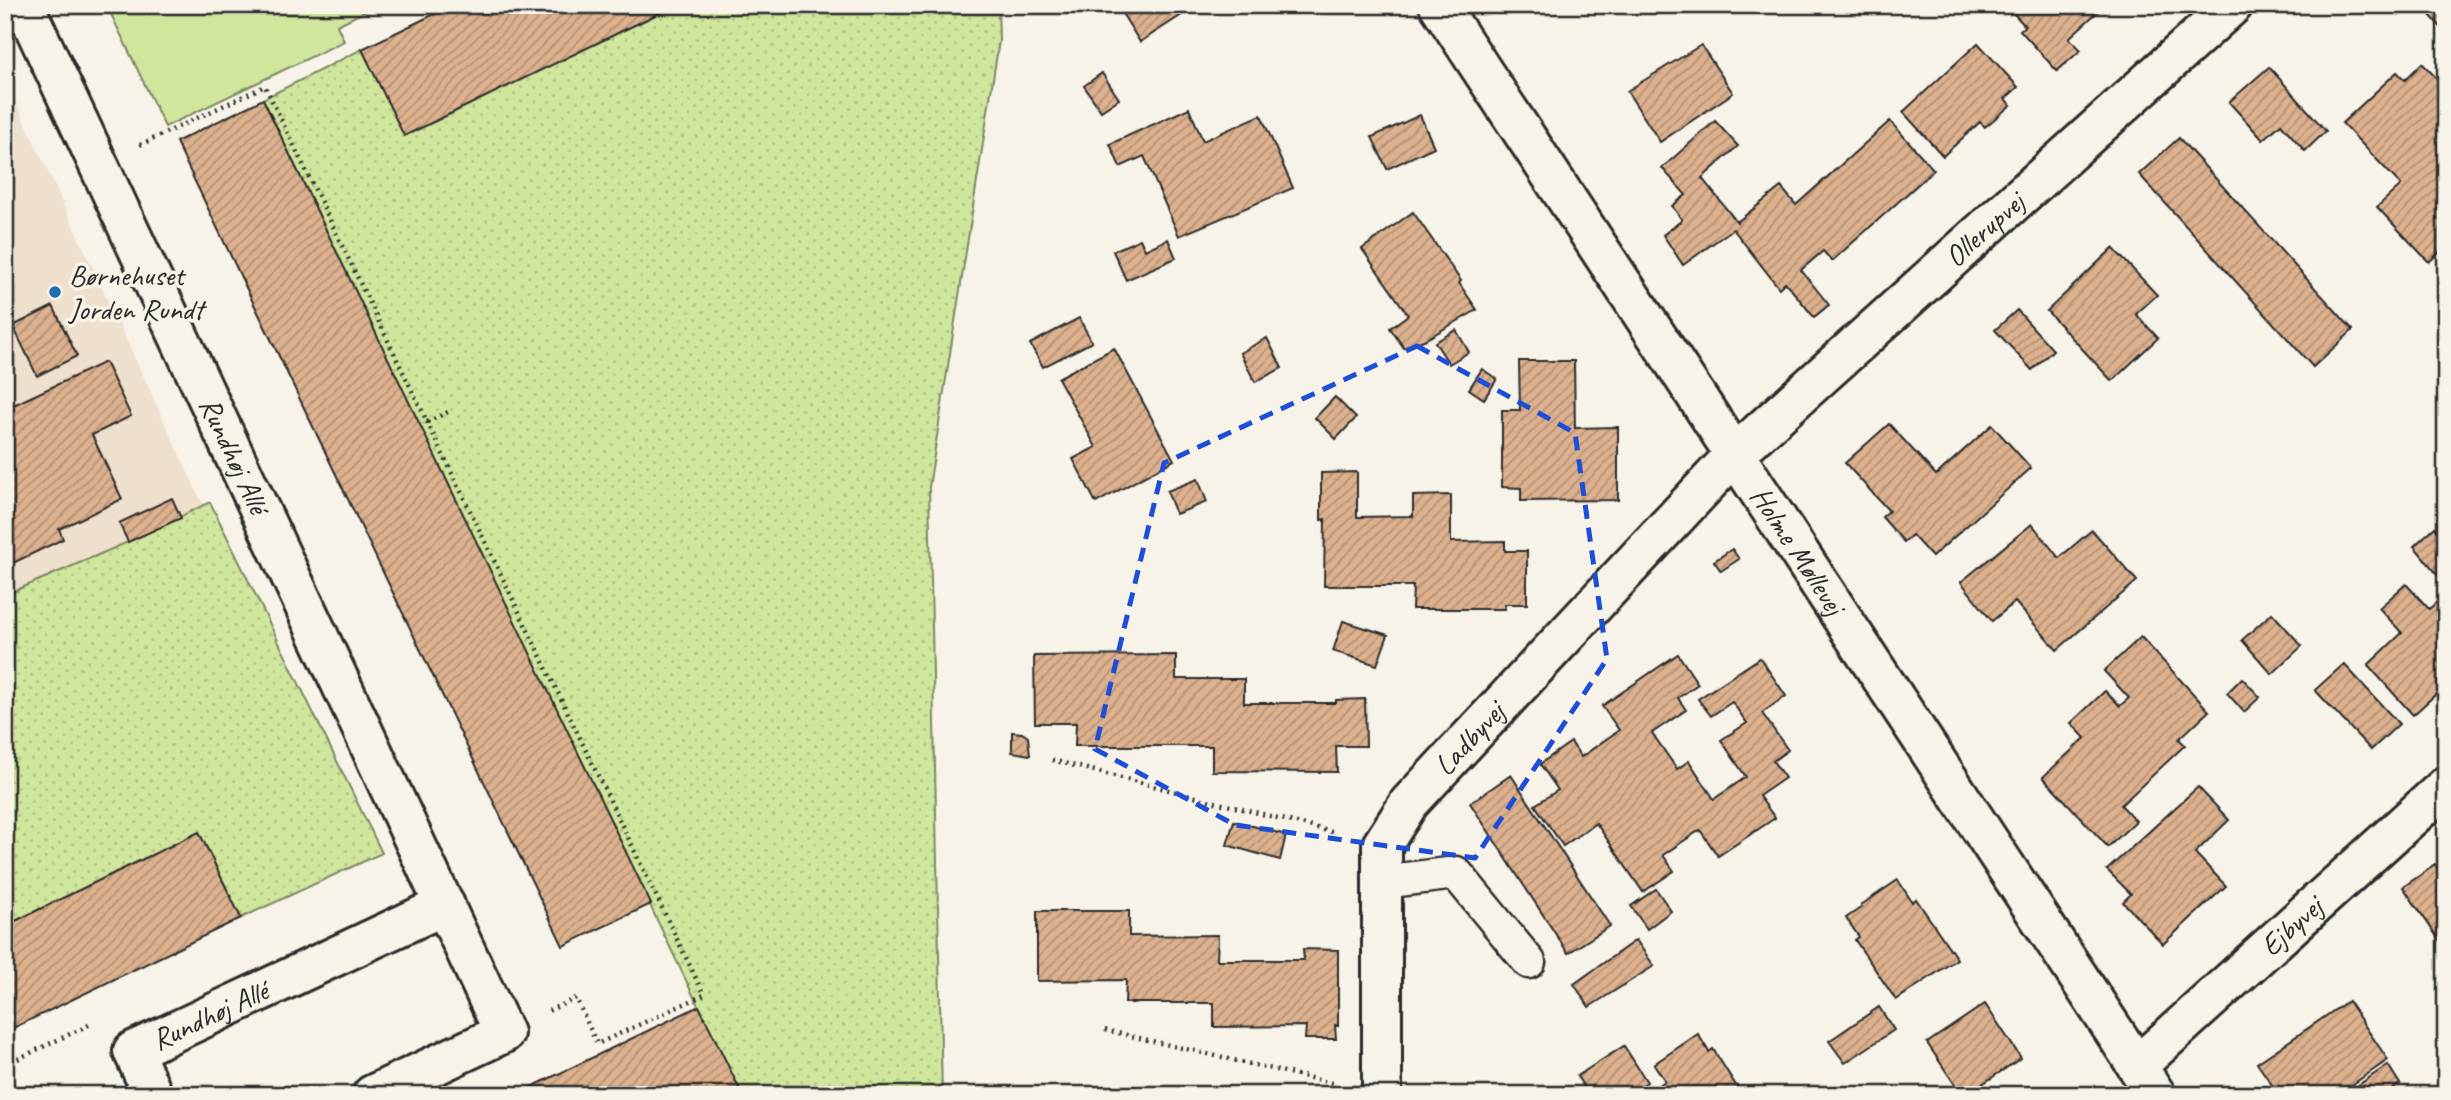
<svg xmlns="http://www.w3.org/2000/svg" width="2451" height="1100" viewBox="0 0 2451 1100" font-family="Caveat,sans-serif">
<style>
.built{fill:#efdfcd}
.grass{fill:#cfe69c;stroke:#7d8864;stroke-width:2}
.park{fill:url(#park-dots);stroke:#7d8864;stroke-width:2}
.building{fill:url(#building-hatch);stroke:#2b2b2b;stroke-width:2}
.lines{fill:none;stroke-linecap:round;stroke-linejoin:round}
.lane-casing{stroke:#2b2b2b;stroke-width:37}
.street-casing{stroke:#2b2b2b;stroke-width:44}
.path{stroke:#2b2b2b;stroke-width:4.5;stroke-dasharray:2 5;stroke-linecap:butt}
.lane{stroke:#f7f3e8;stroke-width:32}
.street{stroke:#f7f3e8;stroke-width:38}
.marked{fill:none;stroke:#1d4ed8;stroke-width:5;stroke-dasharray:14 9;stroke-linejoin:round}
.poi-dot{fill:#1f6fb2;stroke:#f7f3e8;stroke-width:2.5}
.labels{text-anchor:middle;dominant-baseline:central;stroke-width:7;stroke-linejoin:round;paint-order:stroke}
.street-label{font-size:30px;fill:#2b2b2b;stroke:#f7f3e8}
.poi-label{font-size:30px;fill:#2b2b2b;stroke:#f7f3e8;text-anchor:start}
</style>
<defs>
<pattern id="park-dots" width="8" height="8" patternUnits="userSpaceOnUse" patternTransform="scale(1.75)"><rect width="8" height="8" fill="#cfe69c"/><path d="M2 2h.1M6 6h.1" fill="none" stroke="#b2c587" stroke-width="1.8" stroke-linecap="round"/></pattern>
<pattern id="building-hatch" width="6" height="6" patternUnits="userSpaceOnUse" patternTransform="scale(1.75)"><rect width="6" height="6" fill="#ddb18e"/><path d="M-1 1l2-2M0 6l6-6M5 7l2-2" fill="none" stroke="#b39074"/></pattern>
</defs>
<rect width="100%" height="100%" fill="#f7f3e8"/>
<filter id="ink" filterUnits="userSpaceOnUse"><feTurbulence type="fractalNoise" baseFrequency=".0143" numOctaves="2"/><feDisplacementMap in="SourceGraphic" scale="14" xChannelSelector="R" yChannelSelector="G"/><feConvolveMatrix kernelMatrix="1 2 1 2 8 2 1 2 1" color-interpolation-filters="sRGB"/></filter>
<g filter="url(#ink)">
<path class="built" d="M 5,79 L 203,505 L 128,542 L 5,595 Z"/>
<path class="grass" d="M 125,5 L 378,5 L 337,25 L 344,41 L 165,127 L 110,12 Z"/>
<g class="park">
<path d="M 676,5 L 998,5 L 999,41 L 929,487 L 942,1095 L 741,1095 L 263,99 L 362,49 L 405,136 Z"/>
<path d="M 210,502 L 382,853 L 241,918 L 199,832 L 5,926 L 5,595 L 128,542 Z"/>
</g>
<g class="building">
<path d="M 453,5 L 676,5 L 404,136 L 362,49 Z"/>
<path d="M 1126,5 L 1197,5 L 1140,42 L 1120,10 Z"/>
<path d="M 2006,5 L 2105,5 L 2069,38 L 2081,50 L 2057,71 L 2020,30 L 2025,26 Z"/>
<path d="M 2421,5 L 2446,5 L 2446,33 Z"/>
<path d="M 1978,43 L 2018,87 L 2005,99 L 2011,105 L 1985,127 L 1980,122 L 1943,156 L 1903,112 Z"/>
<path d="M 1701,45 L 1733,93 L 1660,142 L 1627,91 Z"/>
<path d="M 2422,63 L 2446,88 L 2446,114 L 2440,120 L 2446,126 L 2446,246 L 2429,262 L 2377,207 L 2401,185 L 2342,123 L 2397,72 L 2405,80 Z"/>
<path d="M 2269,67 L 2326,131 L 2305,151 L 2281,124 L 2263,140 L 2229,102 Z"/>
<path d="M 1102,73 L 1119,99 L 1101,111 L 1084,86 Z"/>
<path d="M 263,99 L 651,904 L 563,946 L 176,142 Z"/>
<path d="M 1189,108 L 1203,141 L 1261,115 L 1293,188 L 1179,236 L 1144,156 L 1120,167 L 1110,144 Z"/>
<path d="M 1420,115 L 1434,147 L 1387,169 L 1372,137 Z"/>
<path d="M 1715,121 L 1738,146 L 1702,178 L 1737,222 L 1781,187 L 1796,205 L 1890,121 L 1934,170 L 1832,261 L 1823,251 L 1801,270 L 1829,305 L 1814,317 L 1785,282 L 1779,288 L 1733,229 L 1683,265 L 1663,235 L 1682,220 L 1672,206 L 1686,195 L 1662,168 Z"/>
<path d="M 2179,138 L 2353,330 L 2313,367 L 2139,174 Z"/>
<path d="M 1413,212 L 1461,281 L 1459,283 L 1477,310 L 1426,339 L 1404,348 L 1390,328 L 1408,315 L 1362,249 Z"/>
<path d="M 1140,239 L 1145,250 L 1168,239 L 1176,258 L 1126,280 L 1113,251 Z"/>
<path d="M 2113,248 L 2157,295 L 2136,314 L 2158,338 L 2112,381 L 2047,311 Z"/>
<path d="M 53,306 L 77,356 L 37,376 L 13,326 Z"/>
<path d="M 2017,310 L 2053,350 L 2032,370 L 1995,330 Z"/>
<path d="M 1079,318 L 1092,342 L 1043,367 L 1030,344 Z"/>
<path d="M 1456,330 L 1469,352 L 1449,364 L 1435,342 Z"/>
<path d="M 1267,338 L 1282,368 L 1255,382 L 1240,353 Z"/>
<path d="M 1114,348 L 1174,460 L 1096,503 L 1073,459 L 1096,447 L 1058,378 Z"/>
<path d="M 1519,361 L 1574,361 L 1575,428 L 1618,427 L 1618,500 L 1521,501 L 1521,488 L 1502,487 L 1502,410 L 1520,410 Z"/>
<path d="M 105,362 L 131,416 L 92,435 L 122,499 L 59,529 L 63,539 L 13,563 L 8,554 L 5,555 L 5,409 Z"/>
<path d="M 1482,369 L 1497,379 L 1484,399 L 1469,389 Z"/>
<path d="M 1335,397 L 1356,418 L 1336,439 L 1315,418 Z"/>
<path d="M 1889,424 L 1936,475 L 1992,425 L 2031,468 L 1932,557 L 1912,535 L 1904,542 L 1882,517 L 1889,511 L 1845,463 Z"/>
<path d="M 1357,472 L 1357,517 L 1413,516 L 1413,496 L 1451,495 L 1451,542 L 1505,541 L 1505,551 L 1527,551 L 1527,604 L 1505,604 L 1505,609 L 1412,609 L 1413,586 L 1324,586 L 1325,519 L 1321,520 L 1321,473 Z"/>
<path d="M 1198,479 L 1207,502 L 1176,514 L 1167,491 Z"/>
<path d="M 172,498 L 181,518 L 128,542 L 119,523 Z"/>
<path d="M 2032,524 L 2059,558 L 2092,530 L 2137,581 L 2057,650 L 2015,602 L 1992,621 L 1961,582 Z"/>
<path d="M 2435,527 L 2446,540 L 2446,585 L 2414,546 Z"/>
<path d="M 1732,549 L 1739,559 L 1721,571 L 1714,561 Z"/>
<path d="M 2406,584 L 2429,609 L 2446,594 L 2446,685 L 2413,715 L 2368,665 L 2402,633 L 2379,608 Z"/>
<path d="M 2272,613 L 2302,646 L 2272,674 L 2242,640 Z"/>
<path d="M 1343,621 L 1388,635 L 1377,665 L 1333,651 Z"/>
<path d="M 2141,637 L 2209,711 L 2179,739 L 2185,745 L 2121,805 L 2136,821 L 2108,847 L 2043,777 L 2085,738 L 2071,723 L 2105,691 L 2120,706 L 2129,698 L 2104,671 Z"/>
<path d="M 1678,654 L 1698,684 L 1678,698 L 1686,710 L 1652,733 L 1677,769 L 1689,761 L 1714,799 L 1746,777 L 1721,740 L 1747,723 L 1732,702 L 1711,716 L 1698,699 L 1760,658 L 1786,696 L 1762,713 L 1788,750 L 1773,761 L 1785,778 L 1759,796 L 1775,818 L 1718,856 L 1700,830 L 1663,855 L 1674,871 L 1643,892 L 1596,823 L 1563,846 L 1535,805 L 1558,790 L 1540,764 L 1571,742 L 1581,757 L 1619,730 L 1602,706 Z"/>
<path d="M 1176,655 L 1176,679 L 1244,679 L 1244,703 L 1336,703 L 1336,700 L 1365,699 L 1366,746 L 1336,746 L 1337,772 L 1212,771 L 1212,746 L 1075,746 L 1076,723 L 1035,723 L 1034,656 Z"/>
<path d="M 2344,664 L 2399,724 L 2371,750 L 2315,690 Z"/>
<path d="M 2242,678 L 2260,697 L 2244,712 L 2227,693 Z"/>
<path d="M 1012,732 L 1022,733 L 1028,737 L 1030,755 L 1012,752 Z"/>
<path d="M 1511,775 L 1610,926 L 1568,953 L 1470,803 Z"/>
<path d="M 2198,787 L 2229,820 L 2195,853 L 2226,886 L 2163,944 L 2123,902 L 2131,894 L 2107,870 Z"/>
<path d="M 1234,821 L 1286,835 L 1280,860 L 1227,845 Z"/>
<path d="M 199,832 L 241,918 L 5,1032 L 5,926 Z"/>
<path d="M 2435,865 L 2446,881 L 2446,937 L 2440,941 L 2403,887 Z"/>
<path d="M 1898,880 L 1912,902 L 1916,899 L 1957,959 L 1896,1000 L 1855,940 L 1859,937 L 1846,918 L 1862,907 L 1861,905 Z"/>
<path d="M 1656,889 L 1671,911 L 1647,929 L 1631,906 Z"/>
<path d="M 1037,911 L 1129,911 L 1129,936 L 1218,935 L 1217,960 L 1304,960 L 1303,949 L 1338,950 L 1338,1026 L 1335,1025 L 1336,1039 L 1305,1039 L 1306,1026 L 1214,1027 L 1214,1003 L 1125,1003 L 1126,980 L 1037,981 Z"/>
<path d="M 1636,940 L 1654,966 L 1589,1007 L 1574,984 Z"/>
<path d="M 2348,1001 L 2388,1060 L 2337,1095 L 2279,1095 L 2257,1063 Z"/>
<path d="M 1985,1004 L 2021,1058 L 1966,1095 L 1962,1095 L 1927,1043 Z"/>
<path d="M 699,1006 L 742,1094 L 515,1095 Z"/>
<path d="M 1879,1007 L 1894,1030 L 1845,1063 L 1829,1041 Z"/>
<path d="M 1698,1034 L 1709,1052 L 1713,1049 L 1742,1095 L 1589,1095 L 1577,1076 L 1624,1046 L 1647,1082 L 1641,1086 L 1646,1094 L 1665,1081 L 1654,1064 Z"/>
<path d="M 2388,1065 L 2400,1084 L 2383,1095 L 2363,1095 L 2357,1086 Z"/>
</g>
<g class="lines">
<g class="lane-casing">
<path id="lane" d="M 1382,882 L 1456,873 L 1529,962"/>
</g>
<g class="street-casing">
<g id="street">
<path id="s1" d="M 24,5 L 504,1033 L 372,1095"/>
<path id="s2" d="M 1439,5 L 2156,1095"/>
<path id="s3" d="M 2137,1066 L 2446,786"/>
<path id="s4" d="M 153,1095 L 133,1051 L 445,905"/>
<path id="s5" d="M 1382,1095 L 1382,845 L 1409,803 L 1735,454 L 2233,5"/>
</g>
</g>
<g class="path">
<path d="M 140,145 L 265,86 L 704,995 L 597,1044 L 576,998 L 546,1012"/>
<path d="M 427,422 L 450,411"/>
<path d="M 1052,760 L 1336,833"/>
<path d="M 1105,1030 L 1336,1084"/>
<path d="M 5,1065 L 93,1023"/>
</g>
<use href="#lane" class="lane"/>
<use href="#street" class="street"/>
</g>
</g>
<path class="marked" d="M 1417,346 L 1575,433 L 1607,659 L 1475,858 L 1235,825 L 1095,749 L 1164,463 Z"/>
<circle class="poi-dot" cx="55" cy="292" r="7"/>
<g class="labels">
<g class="street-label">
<text stroke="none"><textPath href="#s5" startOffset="1113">Ollerupvej</textPath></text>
<text stroke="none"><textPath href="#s1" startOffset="497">Rundhøj Allé</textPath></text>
<text stroke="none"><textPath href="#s2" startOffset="653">Holme Møllevej</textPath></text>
<text stroke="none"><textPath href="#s5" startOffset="388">Ladbyvej</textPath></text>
<text stroke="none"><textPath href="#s3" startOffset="208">Ejbyvej</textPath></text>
<text stroke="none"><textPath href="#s4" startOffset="133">Rundhøj Allé</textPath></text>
</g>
<g class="poi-label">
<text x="69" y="275">Børnehuset<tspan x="69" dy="34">Jorden Rundt</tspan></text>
</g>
</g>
<rect width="2451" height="1100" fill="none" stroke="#f7f3e8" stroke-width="28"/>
<rect x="14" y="14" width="2423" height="1072" fill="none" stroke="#2b2b2b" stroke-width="2.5" filter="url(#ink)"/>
</svg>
